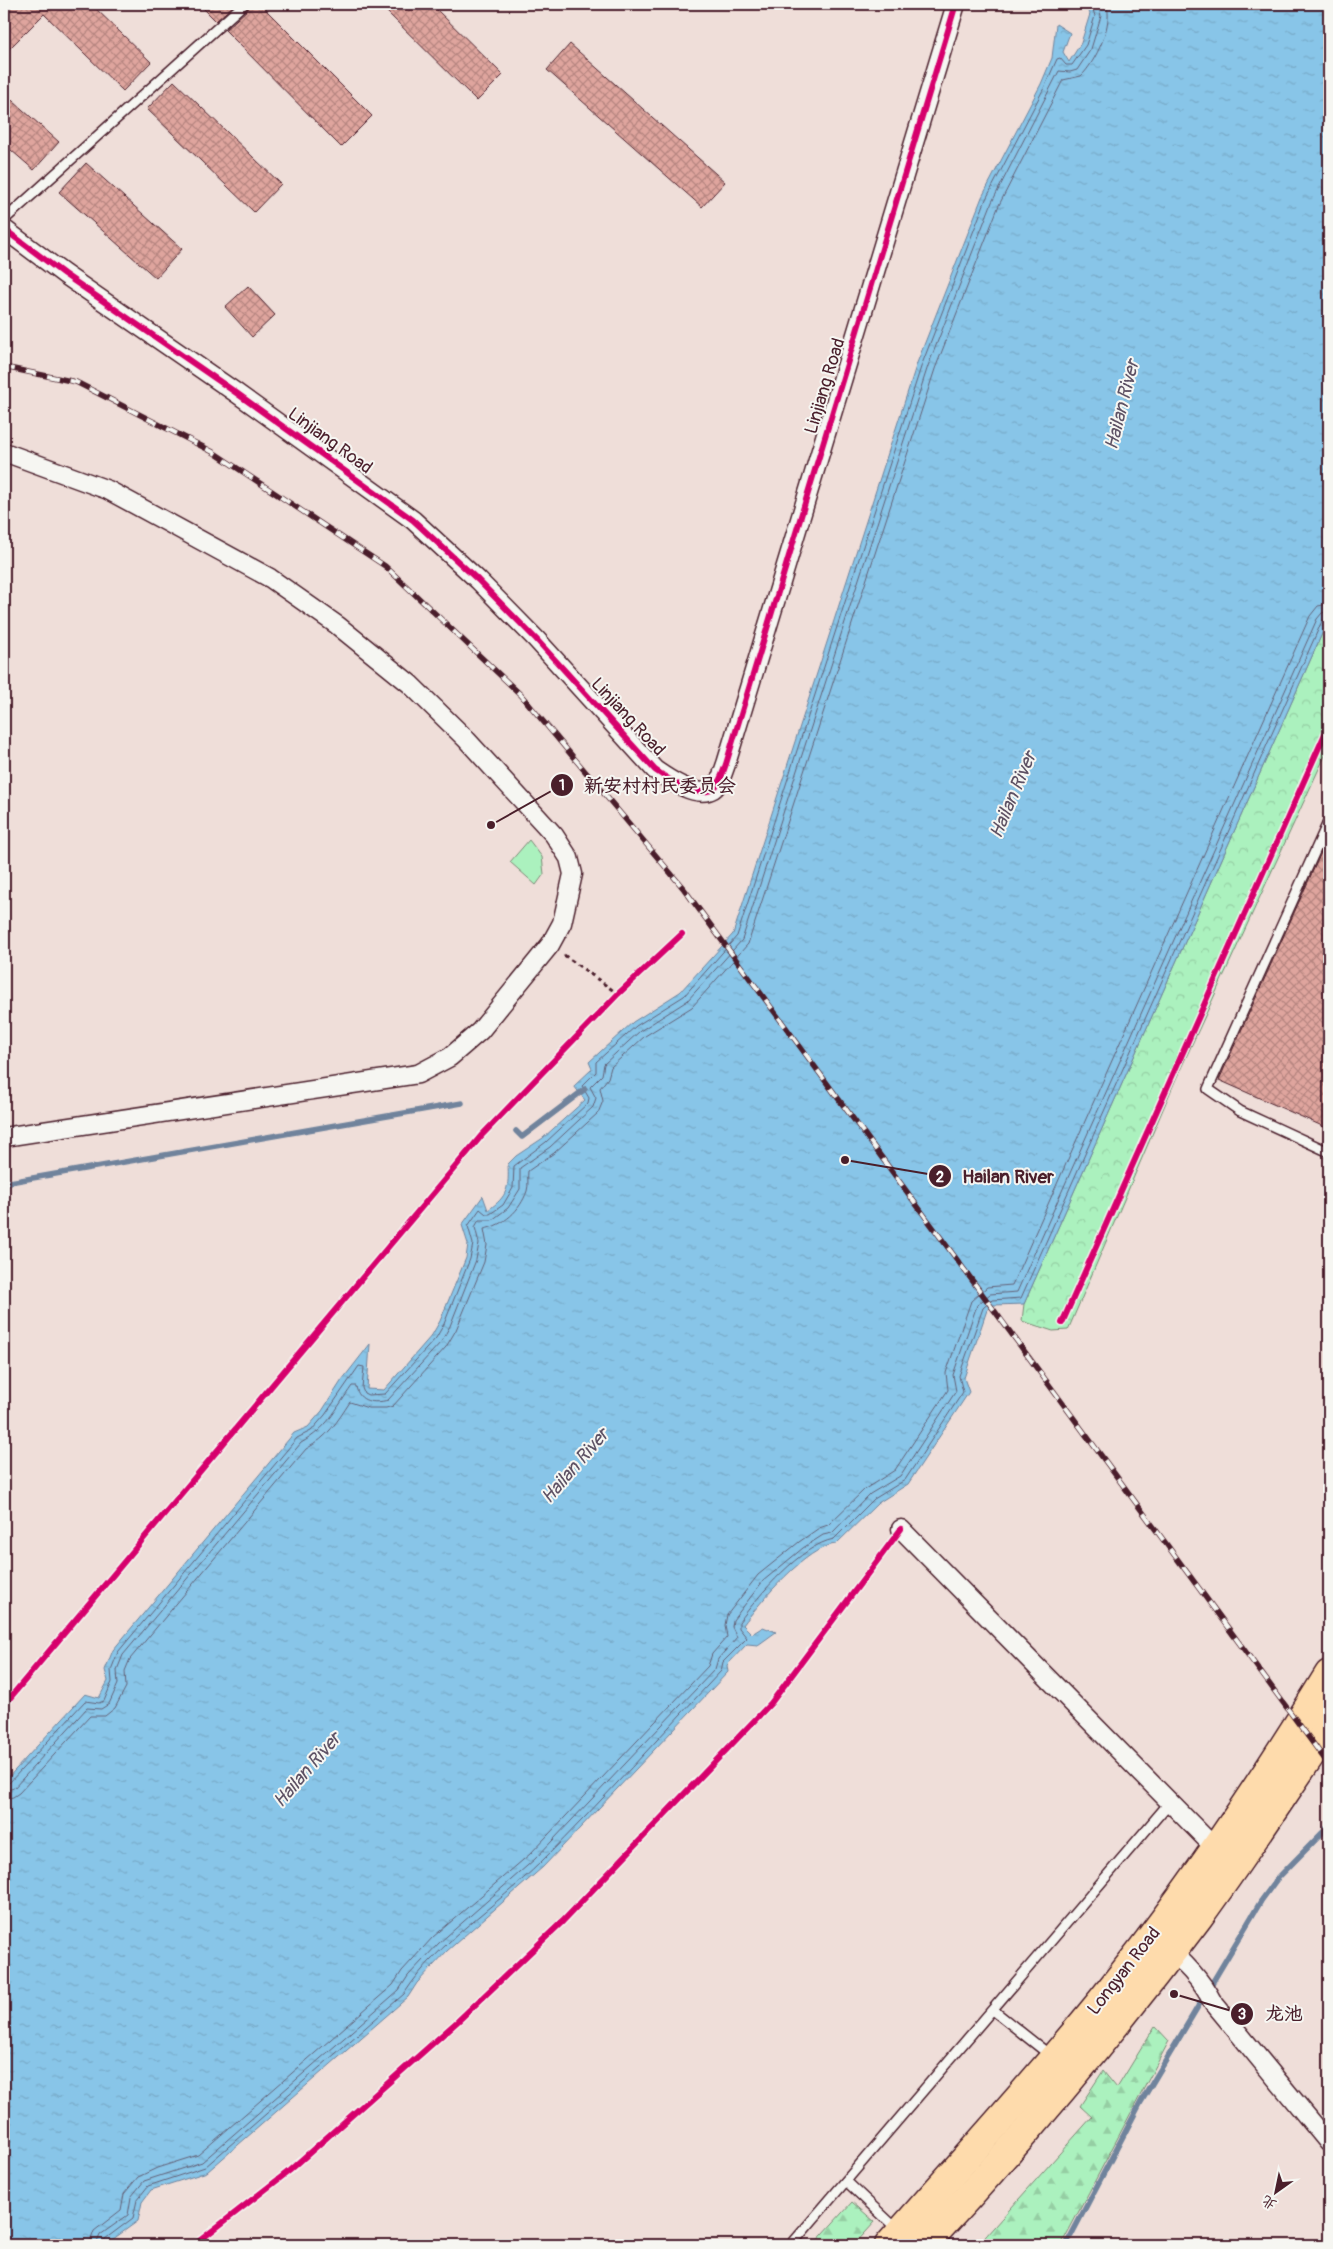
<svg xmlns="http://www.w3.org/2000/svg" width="1333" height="2249" viewBox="0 0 1333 2249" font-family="Pangolin,'LXGW WenKai TC',sans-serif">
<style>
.forest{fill:url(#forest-firs);stroke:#7a8874}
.park{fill:url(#park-crowns);stroke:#7a8874}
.pitch{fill:#abf1be;stroke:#7a8874}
.water{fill:url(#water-ripples);stroke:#6f839c}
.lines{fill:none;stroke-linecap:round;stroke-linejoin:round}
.shore{stroke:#636177;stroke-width:1}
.stream{stroke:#6f839c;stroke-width:5.5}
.building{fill:url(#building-cross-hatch);stroke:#4a1f2b}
.lane-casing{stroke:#4a1f2b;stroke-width:12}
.street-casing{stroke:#4a1f2b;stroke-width:21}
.highway-casing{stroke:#4a1f2b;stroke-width:31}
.path{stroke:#4a1f2b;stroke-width:3;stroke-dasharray:4 4;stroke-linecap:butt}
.lane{stroke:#f6f6f2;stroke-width:9}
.street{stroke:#f6f6f2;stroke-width:18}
.highway{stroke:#fedbac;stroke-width:28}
.rail-casing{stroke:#4a1f2b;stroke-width:5.5}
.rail{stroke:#f6f6f2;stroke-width:4;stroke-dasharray:11;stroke-linecap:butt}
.cycleway-casing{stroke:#f6f6f2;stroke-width:9}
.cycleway{stroke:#d6006c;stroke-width:6}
.labels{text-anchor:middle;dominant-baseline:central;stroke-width:4;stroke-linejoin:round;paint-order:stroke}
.street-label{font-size:18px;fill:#4a1f2b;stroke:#f6f6f2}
.water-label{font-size:19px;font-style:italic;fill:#5d5164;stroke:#f6f6f2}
.leader{fill:none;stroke:#4a1f2b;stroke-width:2}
.callout-dot{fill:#4a1f2b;stroke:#f6f6f2;stroke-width:2}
.mark-label{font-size:15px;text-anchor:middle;font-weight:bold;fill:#fff}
.callout-label{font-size:19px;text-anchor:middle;font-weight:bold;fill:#4a1f2b;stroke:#f6f6f2;stroke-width:4;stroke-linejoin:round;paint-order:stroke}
</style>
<defs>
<pattern id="forest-firs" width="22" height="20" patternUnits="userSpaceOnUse" patternTransform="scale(1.25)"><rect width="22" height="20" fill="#abf1be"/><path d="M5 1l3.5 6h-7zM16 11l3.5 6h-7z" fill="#95cea3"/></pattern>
<pattern id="park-crowns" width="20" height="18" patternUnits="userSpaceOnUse" patternTransform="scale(1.25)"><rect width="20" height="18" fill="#abf1be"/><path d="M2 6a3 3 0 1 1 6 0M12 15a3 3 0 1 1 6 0" fill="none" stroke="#95cea3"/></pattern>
<pattern id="water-ripples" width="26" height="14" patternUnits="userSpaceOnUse" patternTransform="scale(1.25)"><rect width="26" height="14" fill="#88c5e8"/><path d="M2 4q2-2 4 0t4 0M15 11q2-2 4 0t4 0" fill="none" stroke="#77a9c7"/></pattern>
<pattern id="building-cross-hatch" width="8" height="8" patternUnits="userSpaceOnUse" patternTransform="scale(1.25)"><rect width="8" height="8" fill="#dfa59e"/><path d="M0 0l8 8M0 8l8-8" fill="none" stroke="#b78681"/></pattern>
</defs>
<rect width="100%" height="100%" fill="#efded9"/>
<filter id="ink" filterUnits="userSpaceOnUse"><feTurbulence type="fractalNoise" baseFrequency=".02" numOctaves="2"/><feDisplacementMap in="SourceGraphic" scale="10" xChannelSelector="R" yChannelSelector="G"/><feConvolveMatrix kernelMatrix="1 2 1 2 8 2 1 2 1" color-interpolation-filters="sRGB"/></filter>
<g filter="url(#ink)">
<g class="forest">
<path d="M 1155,2026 L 1169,2041 L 1061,2245 L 978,2245 L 1092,2117 L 1080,2106 L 1103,2071 L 1117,2088 Z"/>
<path d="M 852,2202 L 875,2222 L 854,2245 L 813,2245 Z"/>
</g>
<path class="park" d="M 1329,618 L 1329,747 L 1176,1079 L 1068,1330 L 1053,1331 L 1022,1321 L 1024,1304 Z"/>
<path class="pitch" d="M 529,840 L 542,857 L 544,874 L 536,885 L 510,862 Z"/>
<path class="water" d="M 1085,4 L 1329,4 L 1329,618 L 1024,1304 L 994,1305 L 987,1310 L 964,1378 L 969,1392 L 908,1484 L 878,1503 L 836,1544 C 807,1546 760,1602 743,1625 L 752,1634 L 763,1627 L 776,1632 L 758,1645 L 747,1644 L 727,1665 L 728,1672 L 543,1867 L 447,1951 L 417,1983 L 408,1997 L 207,2172 L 151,2190 L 142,2202 L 138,2221 L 105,2245 L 4,2245 L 4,1782 L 85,1694 L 99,1698 L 108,1681 L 105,1670 L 113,1650 L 294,1433 L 308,1427 L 322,1411 L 342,1380 L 370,1344 L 367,1389 L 384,1390 L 432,1335 L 440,1321 L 466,1258 L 468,1244 L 462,1225 L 483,1196 L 488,1210 C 508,1196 509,1188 508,1164 L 516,1156 L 543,1138 L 585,1100 L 574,1086 L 592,1069 L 589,1062 L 633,1022 L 680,992 L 733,934 L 917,363 L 982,197 L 1041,84 L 1052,58 L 1056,24 L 1070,33 L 1063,52 L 1069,62 L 1081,43 L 1090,14 Z"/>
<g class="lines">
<g class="shore">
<path d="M 4,1785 L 9,1783 L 85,1701 L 99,1703 L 104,1701 L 112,1682 L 111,1670 L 118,1652 L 297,1438 L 311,1431 L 325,1415 L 359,1366 L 364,1367 L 362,1388 L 364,1393 L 368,1395 L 385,1394 L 436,1338 L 444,1324 L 470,1259 L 473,1244 L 468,1226 L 480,1209 L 486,1214 L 490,1214 L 503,1205 L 513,1188 L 514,1166 L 546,1142 L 588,1103 L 589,1098 L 582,1086 L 596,1072 L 596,1062 L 636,1026 L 684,996 L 737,936 L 922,364 L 986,199 L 1045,86 L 1057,59 L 1060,58 L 1066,65 L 1072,65 L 1086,45 L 1095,16 L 1091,4"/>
<path d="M 4,1791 L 14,1788 L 87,1708 L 101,1709 L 109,1704 L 118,1684 L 117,1670 L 123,1655 L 301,1443 C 328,1428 335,1410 352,1386 L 356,1386 C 358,1402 374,1404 388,1400 L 441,1342 L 450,1326 L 476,1260 L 479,1243 L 475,1227 L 479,1220 L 492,1220 L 508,1208 L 520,1189 L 520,1168 L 550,1147 L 593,1107 L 596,1098 L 590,1087 L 602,1075 L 604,1064 L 640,1031 L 687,1001 L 742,940 L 928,366 L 992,202 L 1059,71 L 1070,72 L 1077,70 L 1091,49 L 1101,16 L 1098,4"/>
<path d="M 4,1799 L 13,1797 L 19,1793 L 90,1716 L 105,1716 L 115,1708 L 126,1687 L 125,1671 L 130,1659 L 306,1449 C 328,1437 337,1422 350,1402 L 368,1408 L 386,1408 L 393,1406 L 446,1347 L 456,1330 L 484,1262 L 487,1245 L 484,1229 C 504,1225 520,1211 527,1191 C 529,1185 527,1177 528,1171 L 554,1153 L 598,1113 L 603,1101 L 600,1088 L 608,1078 L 611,1067 L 645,1036 L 692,1007 L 748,944 L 935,369 L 999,205 L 1063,80 L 1081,76 C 1095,63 1115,22 1106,4"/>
<path d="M 89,2245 L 94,2231 L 121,2210 L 124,2194 L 138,2177 L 157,2168 L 198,2155 L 393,1985 L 402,1971 L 433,1937 L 530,1854 L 708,1666 L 712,1654 L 727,1637 L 725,1625 L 727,1615 L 758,1575 L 799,1542 L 819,1528 L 828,1525 L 865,1489 L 895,1470 L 948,1390 L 946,1373 L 971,1301 L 987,1287 L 1012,1285 L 1310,616 L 1318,606 L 1329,604"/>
<path d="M 96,2245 L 100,2235 L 128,2215 L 131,2197 L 144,2181 L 202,2162 L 399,1990 L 408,1976 L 439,1943 L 535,1859 L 715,1669 L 718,1659 L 737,1637 L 732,1627 L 733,1620 L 763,1581 L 803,1548 L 823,1535 L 832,1533 L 870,1494 L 900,1476 L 956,1391 L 953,1375 L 977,1305 L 990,1294 L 1017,1292 L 1317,619 L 1322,613 L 1329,611"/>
<path d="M 103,2245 L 105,2239 L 133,2218 L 137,2200 L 148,2186 L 205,2167 L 404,1994 C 439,1940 496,1907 541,1862 C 603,1800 661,1735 721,1671 L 723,1662 L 747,1638 L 739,1628 L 739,1622 C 759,1595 801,1545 834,1539 L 874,1499 L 905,1480 L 963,1392 L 959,1376 L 983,1308 L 992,1300 L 1021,1298 L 1322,621 L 1329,618"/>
</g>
<g class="stream">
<path d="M 516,1131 L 522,1137 L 585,1089"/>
<path d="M 4,1183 L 462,1103"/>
<path d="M 1066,2245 L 1141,2102 L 1261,1901 L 1277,1879 L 1329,1826"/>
</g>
</g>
<g class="building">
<path d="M 4,4 L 91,4 L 151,62 L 123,91 L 44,14 L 4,54 Z"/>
<path d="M 199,4 L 235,4 L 216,21 Z"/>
<path d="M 250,4 L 260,4 L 372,116 L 341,147 L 225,30 L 248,9 Z"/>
<path d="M 379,4 L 431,4 L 503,75 L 477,101 Z"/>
<path d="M 570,44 L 725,182 L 702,207 L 547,70 Z"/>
<path d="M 174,81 L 281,184 L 254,212 L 147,109 Z"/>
<path d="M 4,93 L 59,142 L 34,170 L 4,144 Z"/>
<path d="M 86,163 L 182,249 L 156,278 L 59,192 Z"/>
<path d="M 248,286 L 275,315 L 252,337 L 225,307 Z"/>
<path d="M 1329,835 L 1329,1129 L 1219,1080 Z"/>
</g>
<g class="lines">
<g class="lane-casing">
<g id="lane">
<path d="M 4,220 L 244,4"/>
<path d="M 1329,820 L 1208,1089 L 1240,1111 L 1329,1152"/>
<path d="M 993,2010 L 1051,2056"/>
<path d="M 846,2181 L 898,2230"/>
<path d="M 791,2245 L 1170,1802"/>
</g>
</g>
<g class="street-casing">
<g id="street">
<path d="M 4,229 L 64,274 L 235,392 L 413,520 L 478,580 L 536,639 L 655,770 C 668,779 696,799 713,789 C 720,784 723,772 726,764 L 956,4"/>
<path d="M 4,452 L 108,490 L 270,578 L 337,625 L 410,684 L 465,738 L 554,835 L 569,858 L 573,874 L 562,923 L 550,945 L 480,1031 L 450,1057 L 418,1074 L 4,1137"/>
<path d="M 901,1529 L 1215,1848"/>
<path d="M 1164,1947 C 1183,1960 1202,1981 1212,2001 L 1329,2143"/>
</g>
</g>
<g class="highway-casing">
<g id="highway">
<path d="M 889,2245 C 960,2164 1034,2084 1102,2000 C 1185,1897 1260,1787 1329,1674"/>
<path d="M 924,2245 C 1021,2141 1113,2032 1198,1918 C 1239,1862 1277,1804 1316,1747 L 1329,1725"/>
</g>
</g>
<path class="path" d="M 564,955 L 618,994"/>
<use href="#lane" class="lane"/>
<use href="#street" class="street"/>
<use href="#highway" class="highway"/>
<g class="rail-casing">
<path id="rail" d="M 4,367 L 76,382 L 213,452 L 385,566 L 521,695 L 684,889 L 1329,1765"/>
</g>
<use href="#rail" class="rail"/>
<g class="cycleway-casing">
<g id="cycleway">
<path d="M 4,229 L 64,274 L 235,392 L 413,520 L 478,580 L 536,639 L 655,770 C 668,779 696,799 713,789 C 720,784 723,772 726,764 L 956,4"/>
<path d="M 1062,1323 L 1329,725"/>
<path d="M 4,1705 L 482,1135 L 618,994 L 682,934"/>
<path d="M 194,2245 L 289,2171 L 458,2021 L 563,1921 L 771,1703 L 901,1529"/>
</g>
</g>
<use href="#cycleway" class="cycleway"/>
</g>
</g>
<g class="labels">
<g class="street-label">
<text transform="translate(825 386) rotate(-73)">Linjiang Road</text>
<text transform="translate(330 441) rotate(36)">Linjiang Road</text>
<text transform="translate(628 717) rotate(47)">Linjiang Road</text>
<text transform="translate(1124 1971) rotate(-52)">Longyan Road</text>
</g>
<g class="water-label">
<text transform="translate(1122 405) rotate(-76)">Hailan River</text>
<text transform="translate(1013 795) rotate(-67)">Hailan River</text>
<text transform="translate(575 1466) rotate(-49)">Hailan River</text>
<text transform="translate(307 1770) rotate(-49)">Hailan River</text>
</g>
</g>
<path class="leader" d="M491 825L562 785M845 1160L940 1176M1174 1994L1242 2014"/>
<g class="callout-dot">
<circle cx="491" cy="825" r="5"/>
<circle cx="845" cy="1160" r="5"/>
<circle cx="1174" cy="1994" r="5"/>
<circle cx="562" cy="785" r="12"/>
<circle cx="940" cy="1176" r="12"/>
<circle cx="1242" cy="2014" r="12"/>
</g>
<g class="mark-label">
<text x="562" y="790">1</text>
<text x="940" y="1182">2</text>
<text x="1242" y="2019">3</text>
</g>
<g class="callout-label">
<text x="660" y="792">新安村村民委员会</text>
<text x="1008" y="1183">Hailan River</text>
<text x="1284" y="2020">龙池</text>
</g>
<rect width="1333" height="2249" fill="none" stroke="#f6f6f2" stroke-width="20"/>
<rect x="10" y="10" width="1313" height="2229" fill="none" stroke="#4a1f2b" stroke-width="2" filter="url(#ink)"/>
<g transform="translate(1276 2192) rotate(213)" stroke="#f6f6f2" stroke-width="4" paint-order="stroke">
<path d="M0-4L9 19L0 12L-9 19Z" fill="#4a1f2b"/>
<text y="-8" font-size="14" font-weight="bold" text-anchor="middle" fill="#4a1f2b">北</text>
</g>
</svg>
